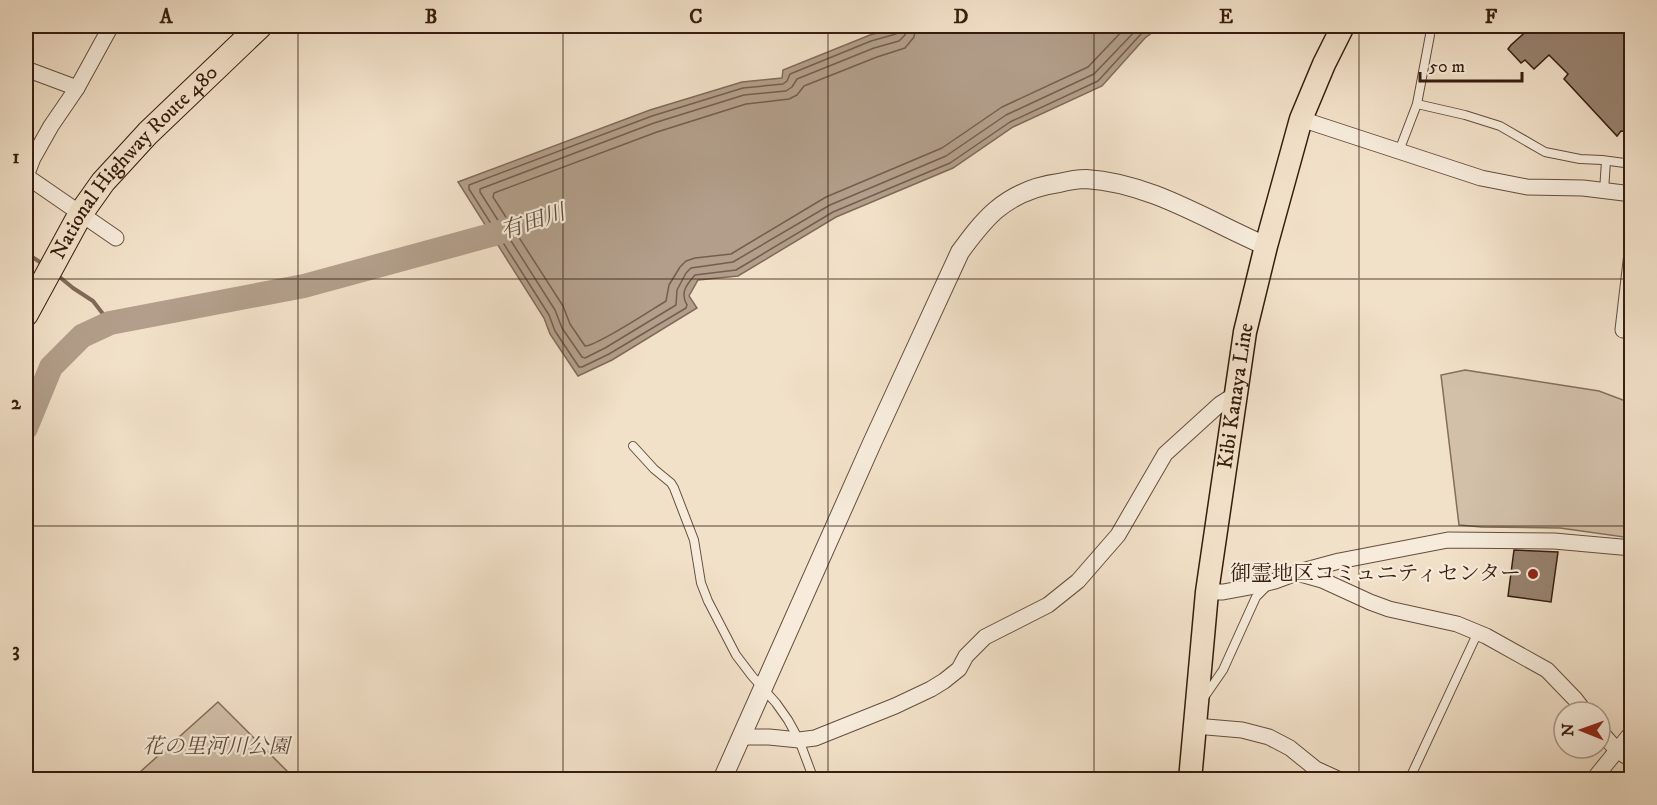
<svg xmlns="http://www.w3.org/2000/svg" width="1657" height="805" viewBox="0 0 1657 805" font-family="'IM FELL DW Pica','Noto Serif JP',serif">
<style>
.green{fill:#d2c0a9;stroke:#846e5c;stroke-width:1.5}
.water{fill:#b29e8a;stroke:#806a59;stroke-width:1.5}
.lines{fill:none;stroke-linecap:round;stroke-linejoin:round}
.shore{stroke:#745e4c;stroke-width:1.5}
.stream{stroke:#806a59;stroke-width:4}
.river{stroke:#b29e8a;stroke-width:24}
.building{fill:#988370;stroke:#361d0f;stroke-width:1.5}
.service-casing{stroke:#654e3e;stroke-width:10}
.minor-casing{stroke:#654e3e;stroke-width:17}
.tertiary-casing{stroke:#654e3e;stroke-width:20}
.primary-casing{stroke:#361d0f;stroke-width:25}
.trunk-casing{stroke:#361d0f;stroke-width:26}
.service{stroke:#f7ecdc;stroke-width:8}
.minor{stroke:#f7ecdc;stroke-width:15}
.tertiary{stroke:#f7ecdc;stroke-width:18}
.primary{stroke:#f2e1c9;stroke-width:22}
.trunk{stroke:#f2e1c9;stroke-width:24}
.grid{fill:none;stroke:#361d0f;stroke-width:1.5;stroke-opacity:0.55}
.poi-dot{fill:#8f2418;stroke:#f7ecdc;stroke-width:2}
.labels{text-anchor:middle;dominant-baseline:central;stroke-width:4.5;stroke-linejoin:round;paint-order:stroke}
.street-label{font-size:21px;fill:#361d0f;stroke:#f7ecdc}
.poi-label{font-size:21px;fill:#361d0f;stroke:#f7ecdc;text-anchor:end}
.park-label{font-size:21px;font-style:italic;fill:#654e3d;stroke:#f7ecdc}
.water-label{font-size:22px;font-style:italic;fill:#614a3a;stroke:#f7ecdc}
.neatline{fill:none;stroke:#361d0f;stroke-width:2}
.grid-label{font-size:20px;text-anchor:middle;font-weight:bold;fill:#361d0f}
</style>
<rect width="100%" height="100%" fill="#f2e1c9"/>
<filter id="stains"><feTurbulence type="fractalNoise" baseFrequency=".00333" numOctaves="4"/><feColorMatrix values="0 0 0 0 .2 0 0 0 0 .09 0 0 0 0 .02 0 0 0 .5 -.17"/></filter>
<radialGradient id="worn" r=".72"><stop offset=".6" stop-color="#630" stop-opacity="0"/><stop offset="1" stop-color="#630" stop-opacity=".3"/></radialGradient>
<g class="green">
<path d="M 1465,370 L 1599,391 L 1631,403 L 1631,538 L 1560,528 L 1482,527 L 1459,525 L 1441,375 Z"/>
<path d="M 218,702 L 295,779 L 134,779 L 140,772 Z"/>
</g>
<path class="water" d="M 903,26 L 1161,26 L 1145,38 L 1102,86 L 1013,127 L 953,168 L 836,217 L 738,276 L 698,280 L 689,296 L 697,308 L 612,360 L 578,376 L 550,334 L 544,318 L 458,182 L 650,110 L 742,82 L 782,78 L 783,70 L 870,35 Z"/>
<g class="lines">
<g class="shore">
<path d="M 900,26 L 899,30 L 896,34 L 871,41 L 790,74 L 787,81 L 783,84 L 743,88 L 652,116 L 469,185 L 469,189 L 549,315 L 555,331 L 579,367 L 582,367 L 609,354 L 686,308 L 687,305 C 680,293 686,285 695,275 L 736,270 L 833,212 L 950,163 L 1010,122 L 1098,81 L 1141,34 L 1152,26"/>
<path d="M 907,26 L 905,35 L 899,41 L 874,48 L 797,79 L 792,87 L 786,91 L 744,95 L 654,123 L 480,189 L 480,192 L 555,310 L 562,328 L 582,357 L 585,358 L 605,348 L 676,305 L 677,290 L 686,273 L 691,268 L 733,262 L 830,205 L 946,156 L 1006,115 L 1094,74 L 1140,26"/>
<path d="M 916,26 L 914,37 L 905,48 L 877,57 L 804,86 L 797,95 L 789,99 L 746,104 L 657,132 L 494,193 L 493,197 L 563,306 L 570,324 L 585,346 C 597,346 651,310 666,301 L 669,285 L 680,267 L 686,261 L 695,258 L 731,254 L 826,197 L 942,148 L 1002,107 L 1088,67 L 1127,26"/>
</g>
<g class="stream">
<path d="M 26,253 L 43,264"/>
<path d="M 56,274 L 73,288 L 93,301 L 110,323"/>
</g>
<path class="river" d="M 26,428 L 51,367 L 82,336 L 110,323 L 304,286 L 491,235 L 522,225"/>
</g>
<g class="building">
<path d="M 1532,26 L 1632,26 L 1632,132 L 1621,131 L 1617,136 L 1564,79 L 1568,74 L 1549,55 L 1534,69 L 1525,60 L 1521,63 L 1508,49 L 1511,45 Z"/>
<path d="M 1514,550 L 1558,552 L 1551,602 L 1508,596 Z"/>
</g>
<g class="lines">
<g class="service-casing">
<g id="service">
<path d="M 1417,104 L 1465,115 L 1500,126 L 1545,152 L 1580,159 L 1602,160 L 1632,164"/>
<path d="M 1399,151 L 1417,104 L 1430,35"/>
<path d="M 1604,191 L 1606,161"/>
<path d="M 633,446 L 654,469 L 671,483 L 674,488 L 694,540 L 701,583 L 708,601 L 736,655 L 752,676 L 776,703 L 788,720 L 799,740 L 814,780"/>
<path d="M 1205,696 L 1223,670 L 1256,597 L 1266,587"/>
<path d="M 1409,780 L 1478,632"/>
</g>
</g>
<g class="minor-casing">
<g id="minor">
<path d="M 26,69 L 77,88"/>
<path d="M 1301,119 L 1481,178 L 1527,187 L 1583,188 L 1632,194"/>
<path d="M 26,176 L 33,158 L 51,126 L 77,88 L 111,26"/>
<path d="M 26,176 L 116,238"/>
<path d="M 1623,330 L 1632,253"/>
<path d="M 1297,573 L 1322,580 L 1370,602 L 1389,609 L 1457,624 L 1486,636 L 1547,670 L 1575,699 L 1585,712"/>
<path d="M 1207,592 L 1223,592 L 1250,587 L 1275,581 L 1302,571 L 1339,561 L 1448,540 L 1554,541 L 1632,548"/>
<path d="M 1195,726 L 1242,730 L 1269,737 L 1290,748 L 1316,769 L 1340,780"/>
<path d="M 1600,731 C 1609,741 1618,754 1632,759"/>
<path d="M 740,737 L 769,737 L 799,740 L 815,738 L 895,706 L 931,689 L 944,681 L 959,669 L 966,656 L 985,637 L 1048,605 L 1078,581 L 1118,535 L 1165,454 L 1220,404 L 1236,394"/>
<path d="M 1593,780 L 1632,732"/>
</g>
</g>
<g class="tertiary-casing">
<path id="tertiary" d="M 722,780 L 872,443 L 960,252 C 971,237 982,222 996,210 C 1014,195 1036,186 1059,183 C 1067,181 1077,179 1086,179 C 1151,183 1208,221 1266,246"/>
</g>
<g class="primary-casing">
<g id="primary">
<path id="s1" d="M 1190,780 L 1207,592 L 1245,332 L 1266,246 L 1301,119 L 1324,64 L 1343,26"/>
</g>
</g>
<g class="trunk-casing">
<g id="trunk">
<path id="s2" d="M 26,314 L 81,213 L 103,182 L 148,133 L 260,26"/>
</g>
</g>
<use href="#service" class="service"/>
<use href="#minor" class="minor"/>
<use href="#tertiary" class="tertiary"/>
<use href="#primary" class="primary"/>
<use href="#trunk" class="trunk"/>
</g>
<path class="grid" d="M 298,26 L 298,780M 563,26 L 563,780M 828,26 L 828,780M 1094,26 L 1094,780M 1359,26 L 1359,780M 26,279 L 1632,279M 26,526 L 1632,526"/>
<circle class="poi-dot" cx="1533" cy="574" r="6"/>
<g class="labels">
<g class="street-label">
<text stroke="none"><textPath href="#s2" startOffset="188">National Highway Route 480</textPath></text>
<text stroke="none"><textPath href="#s1" startOffset="387">Kibi Kanaya Line</textPath></text>
</g>
<g class="poi-label">
<text x="1521" y="574">御霊地区コミュニティセンター</text>
</g>
<g class="park-label">
<text x="216" y="747">花の里河川公園</text>
</g>
<g class="water-label">
<text transform="translate(533 222) rotate(-18)">有田川</text>
</g>
</g>
<rect width="1657" height="805" fill="none" stroke="#f2e1c9" stroke-width="66"/>
<g transform="translate(1582 730) rotate(271)"><circle r="28" fill="#f7ecdc" stroke="#aa998a" stroke-width="1.5"/>
<path d="M0-4.5L10 22L0 15L-10 22Z" fill="#8f2418"/>
<text y="-9" font-size="16" font-weight="bold" text-anchor="middle" fill="#361d0f">N</text>
</g>
<path d="M1420 72v9h102v-9" fill="none" stroke="#361d0f" stroke-width="3"/>
<text x="1429" y="72" font-size="18" fill="#361d0f" stroke="#f7ecdc" stroke-width="4.5" paint-order="stroke">50 m</text>
<rect x="33" y="33" width="1591" height="739" class="neatline"/>
<g class="grid-label">
<text x="166" y="23">A</text>
<text x="431" y="23">B</text>
<text x="696" y="23">C</text>
<text x="961" y="23">D</text>
<text x="1226" y="23">E</text>
<text x="1491" y="23">F</text>
<text x="16" y="163">1</text>
<text x="16" y="409">2</text>
<text x="16" y="656">3</text>
</g>
<rect width="100%" height="100%" filter="url(#stains)"/>
<rect width="100%" height="100%" fill="url(#worn)"/>
</svg>
